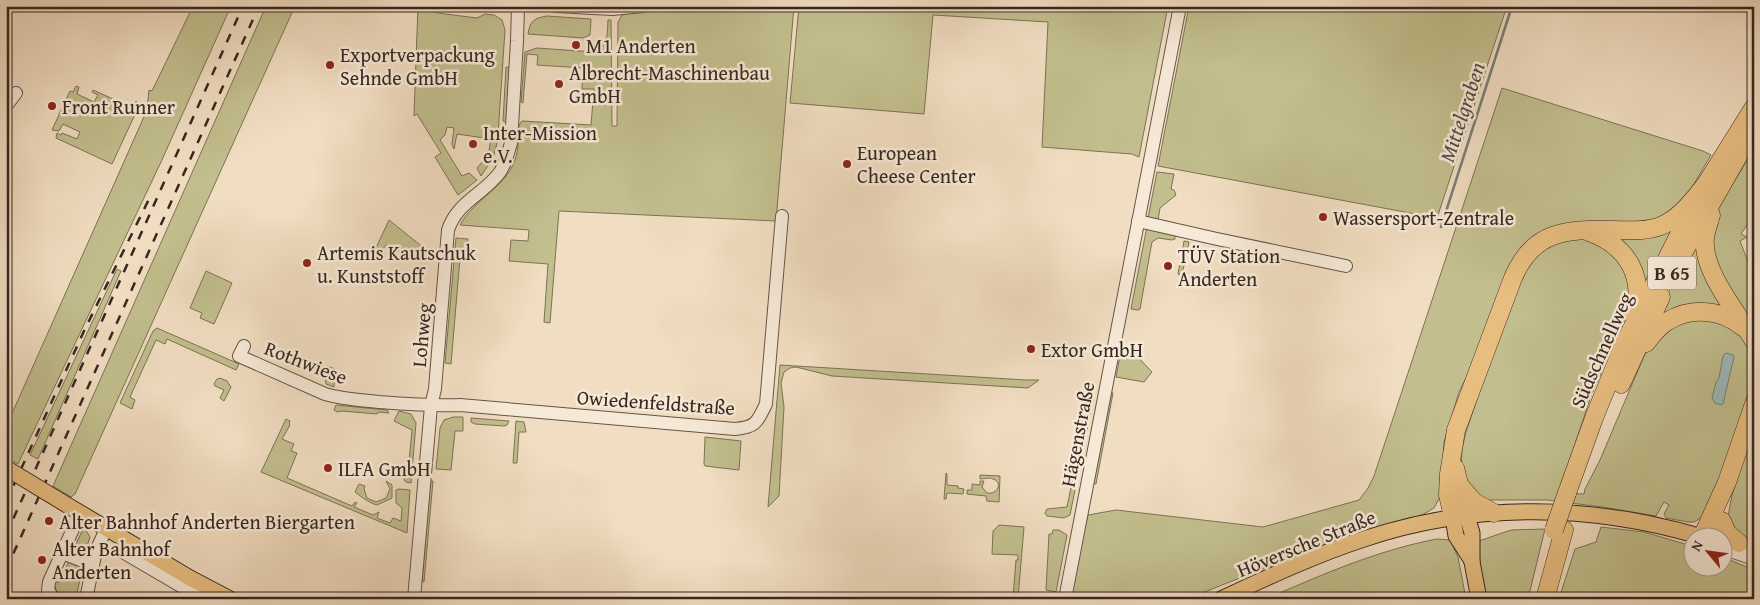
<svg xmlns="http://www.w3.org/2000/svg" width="1760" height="605" viewBox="0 0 1760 605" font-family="'Gentium Book Plus',serif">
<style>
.green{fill:#c2be8d;stroke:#7c7256}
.water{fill:#9cbaba;stroke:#747f7c}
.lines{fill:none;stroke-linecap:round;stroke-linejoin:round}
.stream{stroke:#747f7c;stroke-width:2.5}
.minor-casing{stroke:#665448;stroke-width:14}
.major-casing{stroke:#372720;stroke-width:17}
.highway-casing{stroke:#372720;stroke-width:19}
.minor{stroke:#f6e9d7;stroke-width:12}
.major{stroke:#e8be80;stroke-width:15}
.highway{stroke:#e8be80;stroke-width:18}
.rail{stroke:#372720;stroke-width:2.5;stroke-dasharray:9 9;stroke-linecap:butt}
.major-bridge-casing{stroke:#372720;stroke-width:17;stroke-linecap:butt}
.highway-bridge-casing{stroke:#372720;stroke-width:19;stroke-linecap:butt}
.major-bridge{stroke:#e8be80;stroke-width:15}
.highway-bridge{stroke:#e8be80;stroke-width:18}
.poi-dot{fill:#8f2418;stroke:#f6e9d7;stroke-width:2}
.labels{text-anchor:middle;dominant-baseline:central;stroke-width:5;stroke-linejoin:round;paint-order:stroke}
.shield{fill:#f6e9d7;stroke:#706157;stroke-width:1}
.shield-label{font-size:19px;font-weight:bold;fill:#372720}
.poi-label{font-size:20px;fill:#372720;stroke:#f6e9d7;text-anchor:start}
.street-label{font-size:20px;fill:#372720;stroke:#f6e9d7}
.water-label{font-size:21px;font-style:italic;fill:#504c46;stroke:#f6e9d7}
</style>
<rect width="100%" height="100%" fill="#f1ddc1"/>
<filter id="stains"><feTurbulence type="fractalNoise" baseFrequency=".004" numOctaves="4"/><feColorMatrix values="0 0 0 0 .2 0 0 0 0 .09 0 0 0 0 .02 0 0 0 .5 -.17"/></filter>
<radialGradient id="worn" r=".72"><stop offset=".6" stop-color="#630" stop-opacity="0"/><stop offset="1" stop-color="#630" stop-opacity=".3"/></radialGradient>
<g class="green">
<path d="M 193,6 L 231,6 L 161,162 L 18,464 L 6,457 L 6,427 L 147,110 L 149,90 L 152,91 Z"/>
<path d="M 266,6 L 295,6 L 75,494 L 71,497 L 53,486 Z"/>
<path d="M 418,6 L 438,13 L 477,18 L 485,14 L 494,15 L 502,20 L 505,30 L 498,135 L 484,133 L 499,136 L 493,158 L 481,176 L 477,168 L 485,159 L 482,155 L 488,156 L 491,139 L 457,134 L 454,149 L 452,144 L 454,128 L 447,127 L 445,135 L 440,140 L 462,176 L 469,173 L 477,180 L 458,195 L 435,157 L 441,153 L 417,114 L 414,116 Z"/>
<path d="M 661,6 L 794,6 L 776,221 L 559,211 L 550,323 L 544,322 L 548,264 L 509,261 L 511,240 L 528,241 L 529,230 L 460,225 C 474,199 505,188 515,160 C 519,149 518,136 519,125 L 522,121 L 591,125 L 594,89 L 582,89 L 583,68 L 537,65 L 538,55 L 527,54 L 523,103 L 521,102 L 525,52 L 537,48 L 594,52 C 609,47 607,33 608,20 L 611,20 L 612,126 L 617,126 L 618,22 L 622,15 Z"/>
<path d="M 799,6 L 1168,6 L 1139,157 L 1132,154 L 1042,147 L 1048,22 L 933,15 L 924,114 L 790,103 Z"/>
<path d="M 1189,6 L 1507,6 L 1437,218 L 1158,166 Z"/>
<path d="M 547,16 L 591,19 L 590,35 L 583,38 L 528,34 C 530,21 534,18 547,16 Z"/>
<path d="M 506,67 L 510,68 L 507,122 L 503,121 Z"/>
<path d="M 76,86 L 79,87 L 77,94 L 94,102 L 98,95 L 92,92 L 93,90 L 133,108 L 136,101 L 137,102 L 138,108 L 112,164 L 56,138 L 57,133 L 61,135 L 62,133 L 77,139 L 80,132 L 63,124 L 59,131 L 52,130 L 70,91 L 73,92 Z"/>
<path d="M 1502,88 L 1703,151 L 1711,155 L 1683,203 L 1659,222 L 1552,227 L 1537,234 L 1459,392 L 1444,442 L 1441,495 L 1434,508 L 1422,515 L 1338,539 L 1187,599 L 1070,599 L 1069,585 L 1088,515 L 1116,510 L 1263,527 L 1359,500 L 1368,488 L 1374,476 Z"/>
<path d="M 1754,149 L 1754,214 L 1741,234 L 1747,237 L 1740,241 L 1754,277 L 1754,329 L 1713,263 L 1712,225 L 1718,208 Z"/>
<path d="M 1157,172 L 1174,174 L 1171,189 L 1174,190 L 1176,195 L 1160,208 L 1158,220 L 1148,218 Z"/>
<path d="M 389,220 L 435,257 L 432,259 L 415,251 L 401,252 L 386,245 L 379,254 L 374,252 Z"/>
<path d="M 1147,226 L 1175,233 L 1175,239 L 1172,240 L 1158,238 L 1152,242 L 1140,309 L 1138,310 L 1131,309 Z"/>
<path d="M 1677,227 L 1647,285 L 1610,234 Z"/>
<path d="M 1569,237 L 1598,240 L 1628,269 L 1631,305 L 1591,396 L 1559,493 L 1584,494 L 1585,489 L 1600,460 L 1647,349 L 1659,332 L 1702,315 L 1739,332 L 1748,345 L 1752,356 L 1753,379 L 1714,497 L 1704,516 L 1694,522 L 1688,522 L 1666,518 L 1664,514 L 1669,505 L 1664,502 L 1656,516 L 1602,507 L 1547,500 L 1488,500 L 1471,492 L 1461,470 L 1462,449 L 1466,432 L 1515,288 L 1537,252 Z"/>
<path d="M 456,238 L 468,239 L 467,258 L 460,258 L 451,364 L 445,363 Z"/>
<path d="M 1696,239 L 1732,310 L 1656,323 L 1660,309 Z"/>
<path d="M 1184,241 L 1189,242 L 1182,275 L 1178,274 Z"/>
<path d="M 117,269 L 121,271 L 38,459 L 30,455 Z"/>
<path d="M 206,271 L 232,283 L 214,324 L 200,318 L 202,313 L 190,308 Z"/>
<path d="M 157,328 L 239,364 L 236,370 L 167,339 L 165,344 L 156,340 L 130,397 L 135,400 L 132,409 L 120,403 L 153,331 Z"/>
<path d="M 1121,351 L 1135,354 L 1152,372 L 1144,382 L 1116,377 Z"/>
<path d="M 780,365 L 1026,380 L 1039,380 L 1028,388 L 832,376 L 796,367 L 790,368 L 784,372 L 781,383 L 784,407 L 779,496 L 768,507 Z"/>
<path d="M 327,366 L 335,369 L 334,387 L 326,384 L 325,378 L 318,375 L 323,374 Z"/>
<path d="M 220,378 L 227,381 L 231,387 L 224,401 L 220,398 L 224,390 L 215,386 L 214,384 L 217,379 Z"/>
<path d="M 1109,392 L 1113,393 L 1096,484 L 1092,483 Z"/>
<path d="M 1083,395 L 1091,396 L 1093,400 L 1070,515 L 1064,518 L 1047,516 L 1045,513 L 1047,509 L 1067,507 L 1081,438 Z"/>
<path d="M 336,405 L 387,410 L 389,413 L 378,412 L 377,414 L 342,411 L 337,412 L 334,410 Z"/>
<path d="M 399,411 L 411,414 L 416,423 L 411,483 L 406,482 L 404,480 L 406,465 L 409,462 L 412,430 L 394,421 Z"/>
<path d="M 453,417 L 463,417 L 463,431 L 455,431 L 451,470 L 436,469 L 440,428 L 444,420 Z"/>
<path d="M 471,418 L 509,421 L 507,425 L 504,426 L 475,424 L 471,422 Z"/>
<path d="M 286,419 L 290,421 L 289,424 L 290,425 L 282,439 L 294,444 L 291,451 L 297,453 L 287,478 L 352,506 L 355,502 L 357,503 L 354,507 L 373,515 L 379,512 L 377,518 L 390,523 L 393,518 L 401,521 L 402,508 L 396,503 L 396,490 L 399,489 L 410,490 L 407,533 L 261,472 Z"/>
<path d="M 516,421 L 524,422 L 526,432 L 519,432 L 517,463 L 513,463 Z"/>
<path d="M 1754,426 L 1754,545 L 1741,539 L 1727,522 L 1732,495 Z"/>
<path d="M 705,437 L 741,441 L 739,470 L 705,466 L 704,464 Z"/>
<path d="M 946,473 L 947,474 L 947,485 L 958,486 L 958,488 L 964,489 L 963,494 L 947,493 L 946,499 L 944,499 Z"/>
<path d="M 980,475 L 1000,476 L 999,502 L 987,501 L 986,496 L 967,494 L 967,490 L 972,490 L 972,484 L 980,485 L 980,481 L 984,481 L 982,487 L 987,493 C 998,495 1003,482 993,479 C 989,477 984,479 980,479 Z"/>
<path d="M 386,481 L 392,485 L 392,498 L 377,505 C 367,502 362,497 355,492 L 359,484 L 365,486 L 364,489 L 367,498 L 376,502 L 386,498 L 390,489 Z"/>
<path d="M 430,481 L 433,481 L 424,582 L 422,581 Z"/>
<path d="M 999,525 L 1024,527 L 1018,598 L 1013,598 L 1016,560 L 1018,560 L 1018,555 L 992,554 L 993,531 Z"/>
<path d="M 84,527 L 90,537 L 84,556 L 73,550 Z"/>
<path d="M 1601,527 L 1644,532 L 1692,546 L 1692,568 L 1722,568 L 1723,557 L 1754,570 L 1754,599 L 1559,599 L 1575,549 L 1596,542 Z"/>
<path d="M 1545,529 L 1528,599 L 1484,599 L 1476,542 L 1511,530 Z"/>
<path d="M 1053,530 L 1059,530 L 1067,535 L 1056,592 L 1046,590 L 1049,534 L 1052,534 Z"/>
<path d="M 1437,539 L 1450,540 L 1458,557 L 1466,599 L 1266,599 C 1321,575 1378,550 1437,539 Z"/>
<path d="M 69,561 L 81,566 L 82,569 L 76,599 C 64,599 55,595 54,582 L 59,582 Z"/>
</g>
<path class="water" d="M 1726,353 L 1733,355 L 1734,357 L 1723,404 L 1721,405 L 1715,403 L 1712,398 L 1716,382 L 1719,378 L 1723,356 Z"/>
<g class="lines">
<path class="stream" d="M 1441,227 L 1512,6"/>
<g class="minor-casing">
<g id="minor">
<path d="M 556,6 L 612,9 L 643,6"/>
<path d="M 6,106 L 16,93"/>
<path d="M 1138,221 L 1217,239 L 1346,266"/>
<path d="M 244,346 L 239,356 L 325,394 C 342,399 360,400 379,402 C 406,404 433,406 460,405 L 735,429 C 757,427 757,422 766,404 L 782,216"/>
<path d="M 1732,541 L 1754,551"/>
<path d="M 1722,548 L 1754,559"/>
<path d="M 121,551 L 203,599"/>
<path d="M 62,553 L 93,565"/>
<path d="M 54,599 L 48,590 L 49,582 L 73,529"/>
<path d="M 86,599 L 96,551 L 106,529"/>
<path d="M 414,599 L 431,406 L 435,389 L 448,230 C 457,202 484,194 500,172 C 506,163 508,153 511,143 L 517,41 L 518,6"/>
<path d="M 1065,599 L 1180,6"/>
</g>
</g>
<g class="major-casing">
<g id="major">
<path d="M 67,505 L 190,578 L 230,599"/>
<path d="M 1467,516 L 1472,533 L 1472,562 L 1479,599"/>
<path d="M 1453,517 L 1456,536 L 1472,561"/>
<path d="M 1221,599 C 1268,577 1315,555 1364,539 C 1474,502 1592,504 1702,537"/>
</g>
</g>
<g class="highway-casing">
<g id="highway">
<path d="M 1711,215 C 1709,223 1706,230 1705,238 C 1701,270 1738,313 1754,341"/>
<path d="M 1589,232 C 1626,245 1646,276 1634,315"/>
<path d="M 1679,260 L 1749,137"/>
<path d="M 1646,343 C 1652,335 1659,326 1668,321 C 1692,306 1723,310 1744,328"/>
<path d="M 1621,384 L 1661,297"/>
<path d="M 1455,468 L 1467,516"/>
<path d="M 1461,487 L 1474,502 L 1494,513"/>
<path d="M 1567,493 L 1594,418 L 1625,342 L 1685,223 L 1706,184 L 1754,107"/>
<path d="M 1453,517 L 1448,495 L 1449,474 L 1456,430 L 1513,278 C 1533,231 1565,229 1612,230 C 1627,230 1643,232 1658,227 C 1679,220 1693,200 1706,184"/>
<path d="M 1722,521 L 1727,533 L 1739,543"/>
<path d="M 1702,537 L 1727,482 L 1754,404"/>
<path d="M 1545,599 L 1564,530"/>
</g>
</g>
<use href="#minor" class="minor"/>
<use href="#major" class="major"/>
<use href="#highway" class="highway"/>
<g class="rail">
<path d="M 6,502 L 84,331 L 152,193"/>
<path d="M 6,535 L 243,6"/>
<path d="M 6,570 L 259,6"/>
</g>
<g class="major-bridge-casing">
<path id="major-bridge" d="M 6,468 L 67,505"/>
</g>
<g class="highway-bridge-casing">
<path id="highway-bridge" d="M 1554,530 L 1567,493"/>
</g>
<use href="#major-bridge" class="major-bridge"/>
<use href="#highway-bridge" class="highway-bridge"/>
</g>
<g class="poi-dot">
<circle cx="576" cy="45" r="5"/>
<circle cx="330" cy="65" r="5"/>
<circle cx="559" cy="84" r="5"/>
<circle cx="52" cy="106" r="5"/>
<circle cx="473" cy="144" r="5"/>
<circle cx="847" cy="164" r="5"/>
<circle cx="1323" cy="217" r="5"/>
<circle cx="307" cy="263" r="5"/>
<circle cx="1168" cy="266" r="5"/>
<circle cx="1031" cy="349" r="5"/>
<circle cx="328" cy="468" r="5"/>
<circle cx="49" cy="521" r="5"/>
<circle cx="42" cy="560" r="5"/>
</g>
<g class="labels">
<rect class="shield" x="1648" y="256.5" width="48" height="33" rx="4"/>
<g class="shield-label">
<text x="1672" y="273">B 65</text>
</g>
<g class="poi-label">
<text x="586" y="45">M1 Anderten</text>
<text x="340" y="54">Exportverpackung<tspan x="340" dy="23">Sehnde GmbH</tspan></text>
<text x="569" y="72">Albrecht-Maschinenbau<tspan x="569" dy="23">GmbH</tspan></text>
<text x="62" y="106">Front Runner</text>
<text x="483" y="132">Inter-Mission<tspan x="483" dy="23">e.V.</tspan></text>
<text x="857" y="152">European<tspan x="857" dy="23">Cheese Center</tspan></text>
<text x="1333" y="217">Wassersport-Zentrale</text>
<text x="317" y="252">Artemis Kautschuk<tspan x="317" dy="23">u. Kunststoff</tspan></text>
<text x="1178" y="255">TÜV Station<tspan x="1178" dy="23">Anderten</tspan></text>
<text x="1041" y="349">Extor GmbH</text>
<text x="338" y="468">ILFA GmbH</text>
<text x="59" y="521">Alter Bahnhof Anderten Biergarten</text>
<text x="52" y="548">Alter Bahnhof<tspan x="52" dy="23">Anderten</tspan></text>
</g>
<g class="street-label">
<text transform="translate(421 335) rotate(-85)">Lohweg</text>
<text transform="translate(1601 350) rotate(-66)">Südschnellweg</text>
<text transform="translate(306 362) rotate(21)">Rothwiese</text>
<text transform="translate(656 402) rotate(4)">Owiedenfeldstraße</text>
<text transform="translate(1077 434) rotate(-79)">Hägenstraße</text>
<text transform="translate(1306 543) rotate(-22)">Höversche Straße</text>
</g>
<g class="water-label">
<text transform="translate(1462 112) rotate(-72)">Mittelgraben</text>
</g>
</g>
<rect width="1760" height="605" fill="none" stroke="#f1ddc1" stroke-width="25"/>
<rect x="8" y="8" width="1745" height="590" fill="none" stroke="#372720" stroke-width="2.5"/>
<rect x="12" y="12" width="1735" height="580" fill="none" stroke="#372720"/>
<g transform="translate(1708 552) rotate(299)"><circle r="24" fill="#f6e9d7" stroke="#aa9b8e"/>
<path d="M0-4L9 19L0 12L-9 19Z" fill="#8f2418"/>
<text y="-8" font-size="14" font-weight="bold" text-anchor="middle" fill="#372720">N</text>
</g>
<rect width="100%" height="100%" filter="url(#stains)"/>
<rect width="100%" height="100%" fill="url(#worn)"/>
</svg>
